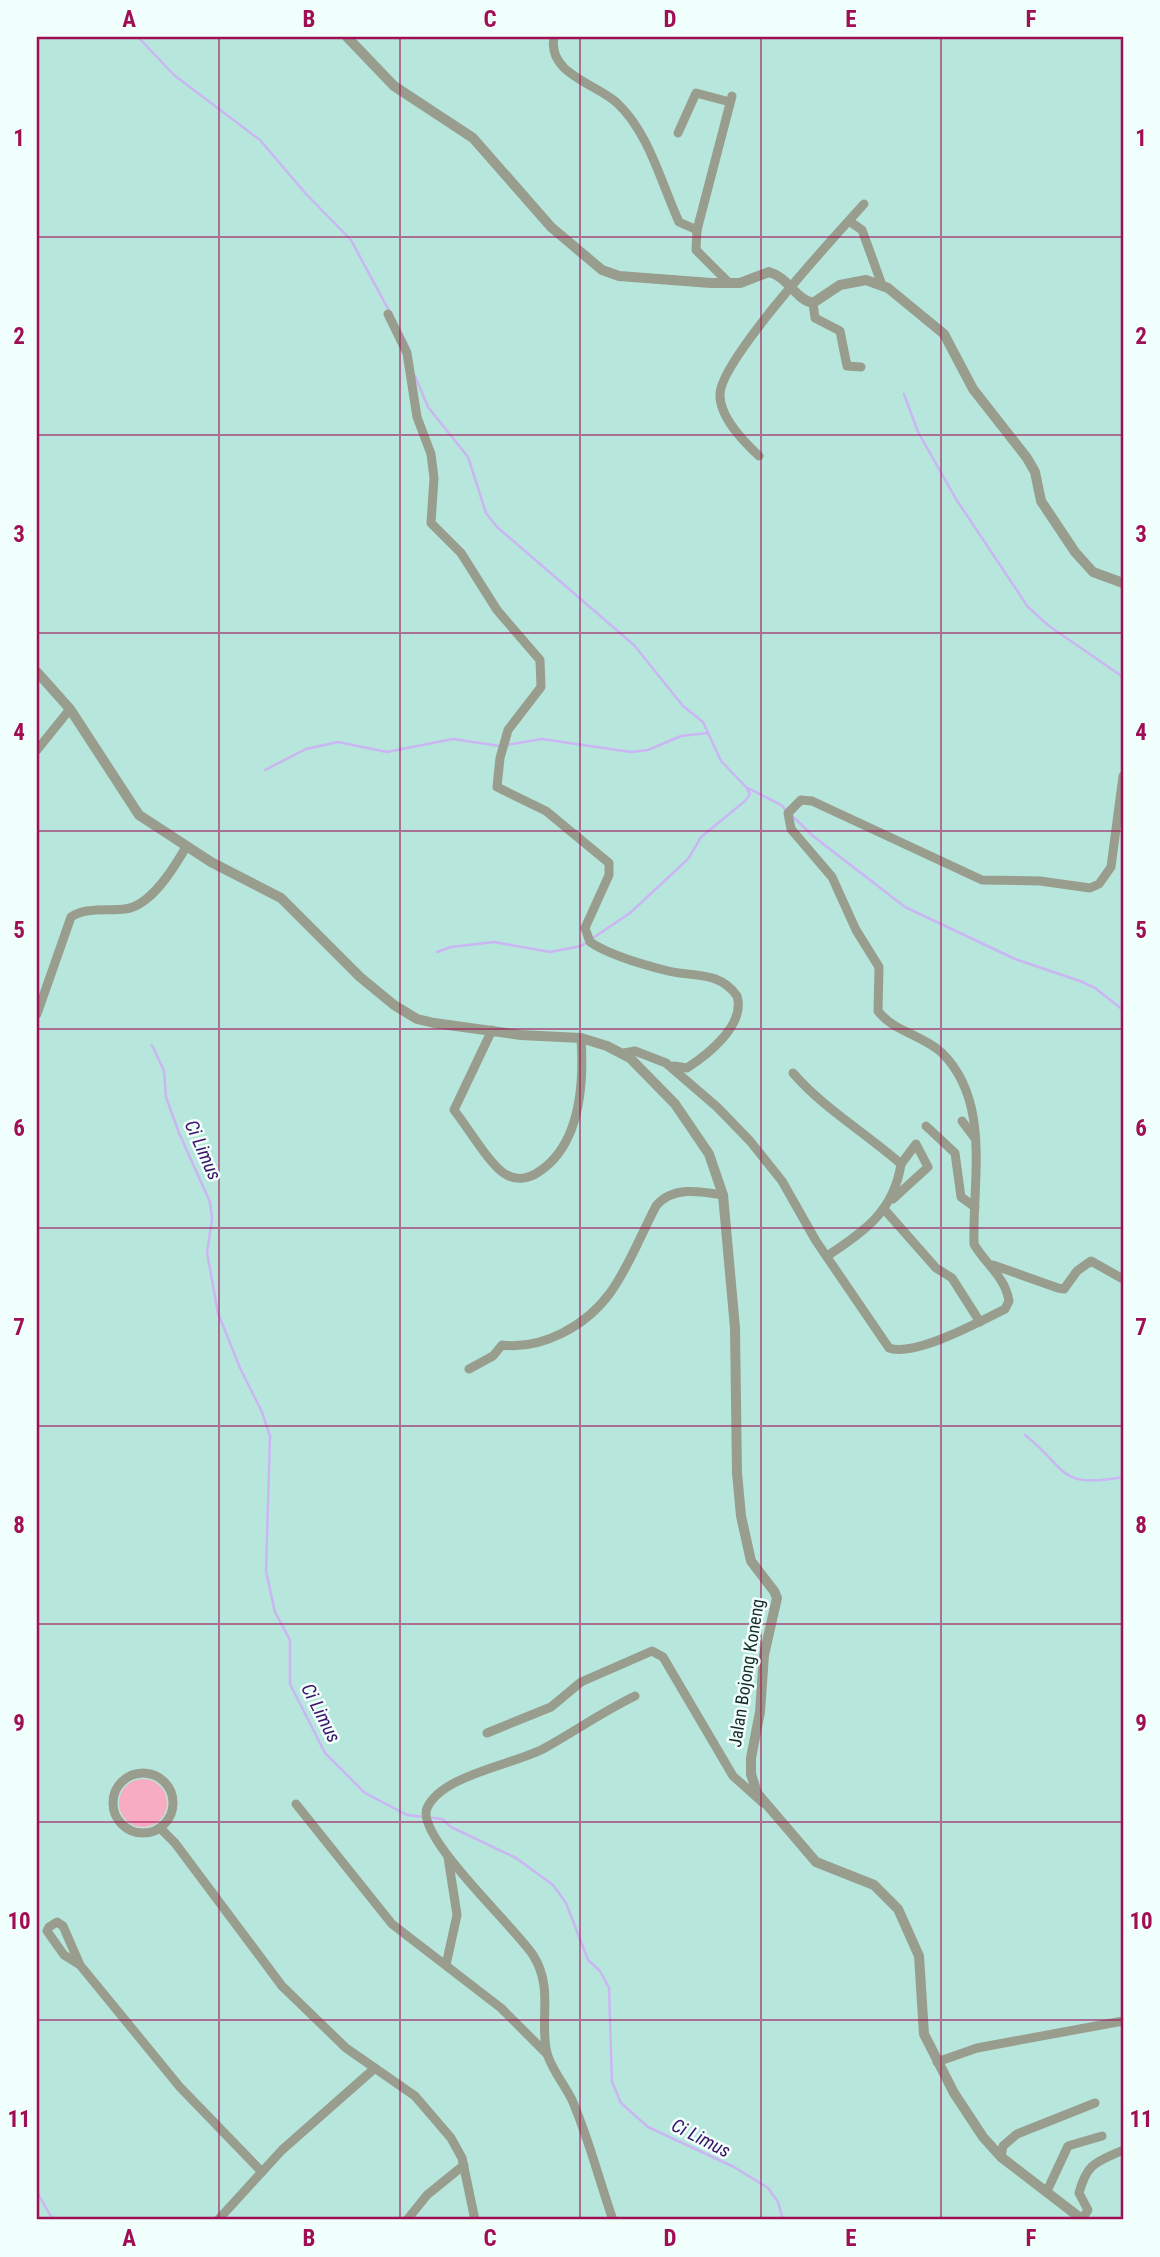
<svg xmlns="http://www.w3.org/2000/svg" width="1160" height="2257" viewBox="0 0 1160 2257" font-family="'Roboto Condensed',sans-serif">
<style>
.green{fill:#f7acc2}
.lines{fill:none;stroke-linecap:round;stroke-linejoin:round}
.stream{stroke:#cab6f2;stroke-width:2.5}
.minor{stroke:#999d8e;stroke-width:9}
.tertiary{stroke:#999d8e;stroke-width:10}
.grid{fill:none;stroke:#a00e54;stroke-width:2;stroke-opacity:0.55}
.labels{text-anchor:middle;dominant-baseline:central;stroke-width:5;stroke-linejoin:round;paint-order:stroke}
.street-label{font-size:18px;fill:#182a26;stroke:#f1fffc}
.water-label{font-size:19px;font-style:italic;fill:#3e146b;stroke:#f1fffc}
.neatline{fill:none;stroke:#a00e54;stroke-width:2.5}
.grid-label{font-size:23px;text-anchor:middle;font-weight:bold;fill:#a00e54}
</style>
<rect width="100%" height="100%" fill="#b7e6dc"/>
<circle class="green" cx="143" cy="1803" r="24"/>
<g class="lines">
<g class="stream">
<path d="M 138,37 L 174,75 L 260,140 L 306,194 L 351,240 L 408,346"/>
<path d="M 415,376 L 428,407 L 468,457 L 486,513 L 497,527 L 634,645 L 683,706 L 703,722 L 721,761 L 746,787 L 781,805 L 813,836 L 905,907 L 1015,959 L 1080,981 L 1095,988 L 1123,1010"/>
<path d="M 904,394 L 918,432 L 956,499 L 1028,607 L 1049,626 L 1123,677"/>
<path d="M 506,745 L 542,739 L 631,752 L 648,750 L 681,736 L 708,733"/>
<path d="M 265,770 L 306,749 L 338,742 L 387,752 L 453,739 L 500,746"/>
<path d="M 437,952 L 451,947 L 494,942 L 550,952 L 581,946 L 630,913 L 688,859 L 701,837 L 745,801 L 750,794 L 747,789"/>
<path d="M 152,1045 L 164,1071 L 166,1097 L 179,1133 L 210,1202 L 212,1219 L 207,1253 L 218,1313 L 240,1368 L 262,1412 L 270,1436 L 266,1571 L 275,1612 L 290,1640 L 290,1684 L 325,1753 L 365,1793 L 407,1815 L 442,1819 L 451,1827 L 516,1858 L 553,1885 L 566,1903 L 588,1960 L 600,1971 L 609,1988 L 612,2082 L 621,2103 L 648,2127 L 734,2167 L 768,2188 L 778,2202 L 783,2220"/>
<path d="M 1025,1435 C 1068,1469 1057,1489 1123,1477"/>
<path d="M 37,2141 L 37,2150"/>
<path d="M 37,2192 L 53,2220"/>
</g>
<g class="minor">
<path d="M 554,37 C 547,73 594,83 616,102 C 649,132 661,183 679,222 L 697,230 L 696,250 L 729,283"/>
<path d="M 678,133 L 696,93 L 730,102"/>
<path d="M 849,221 L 862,230 L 882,285"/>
<path d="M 697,230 L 732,96"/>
<path d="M 813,303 L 815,318 L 840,331 L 847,366 L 861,367"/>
<path d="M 388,314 L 407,353 L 417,417 L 431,454 L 434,478 L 431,523 L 461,553 L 497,610 L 540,660 L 541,687 L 508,730 L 500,758 L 497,787 L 546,811 L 609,863 L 609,875 L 585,928 L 590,942 C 611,956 644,965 668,971 C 694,977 720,971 737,996 C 746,1025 707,1055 687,1068 L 674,1066"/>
<path d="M 759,456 C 744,442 719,417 720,394 C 721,359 836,235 864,204"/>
<path d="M 37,750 L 70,709"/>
<path d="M 37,1014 L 71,917 C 86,907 107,911 125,909 C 151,906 174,868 186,847"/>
<path d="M 492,1030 L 454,1110 C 467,1126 489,1164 505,1174 C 516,1181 529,1179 540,1171 C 581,1143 584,1083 581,1038"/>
<path d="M 624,1053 L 635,1051 L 666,1063 L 717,1107 L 750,1141 L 782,1181 L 816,1241 L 889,1348 C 915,1357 981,1321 1005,1309 L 1009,1301 C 1005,1276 985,1264 974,1244 C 972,1182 992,1101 941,1052 C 922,1035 893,1031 878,1011 L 879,967 L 856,930 L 832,877 L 791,829 L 788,813 L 801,800 L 812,801 L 982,880 L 1040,881 L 1090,888 L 1099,884 L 1111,867 L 1123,776"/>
<path d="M 793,1073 C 823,1108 866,1133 901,1164 C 894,1211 864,1232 827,1256"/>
<path d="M 962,1121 L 974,1137"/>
<path d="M 926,1126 L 955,1153 L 961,1197 L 975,1207"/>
<path d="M 893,1199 L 928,1167 L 916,1144 L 901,1164"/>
<path d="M 884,1209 L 936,1268 L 952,1278 L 980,1322"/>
<path d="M 993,1265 L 1058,1288 L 1064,1289 L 1077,1271 L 1091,1261 L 1123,1279"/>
<path d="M 469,1369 L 493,1356 L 502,1345 C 542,1350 586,1326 610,1293 C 629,1267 641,1234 656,1206 C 672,1186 700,1191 723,1195"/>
<path d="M 487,1733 L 551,1707 L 581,1682 L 652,1651 L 663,1657 L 733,1776 L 763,1803"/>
<circle cx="143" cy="1803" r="30"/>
<path d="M 296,1804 L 392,1924 L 501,2008 L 547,2054"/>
<path d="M 160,1828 L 175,1843 L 282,1986 L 346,2048 L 415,2096 L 451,2138 L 462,2158 L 475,2220"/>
<path d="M 80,1965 L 64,1955 L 47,1931 L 49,1927 L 57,1922 L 63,1926 L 80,1965 L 179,2086 L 262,2172"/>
<path d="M 446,1965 L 457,1915 L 448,1857"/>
<path d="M 937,2062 L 977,2048 L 1123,2021"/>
<path d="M 1001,2157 L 1003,2146 L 1017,2134 L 1095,2103"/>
<path d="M 1047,2191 L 1068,2146 L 1102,2136"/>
<path d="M 1082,2219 L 1088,2210 L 1079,2193 C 1087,2163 1096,2162 1123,2150"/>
<path d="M 218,2220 L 282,2150 L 375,2068"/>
<path d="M 407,2220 L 427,2195 L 464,2165"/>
<path d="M 613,2220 C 599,2180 589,2139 572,2100 C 565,2085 551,2069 547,2053 C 539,2020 554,1988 533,1955 C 515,1927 415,1836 427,1808 C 442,1775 512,1765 543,1749 C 574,1732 602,1712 635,1696"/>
</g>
<g class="tertiary">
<path d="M 347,37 L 394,86 L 473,138 L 551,227 L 602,270 L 619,276 L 711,283 L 740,283 L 769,272 C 788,277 795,299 813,303 L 840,285 L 866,280 L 888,288 L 944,334 L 973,389 L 1027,458 L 1035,472 L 1041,501 L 1075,552 L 1093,572 L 1123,583"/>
<path d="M 37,672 L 70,709 L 139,815 L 211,862 L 281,898 L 360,977 L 394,1005 L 417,1019 L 434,1023 L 521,1035 L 581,1038 L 607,1046 L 630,1058 L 675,1104 L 709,1154 L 723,1195 L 735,1328 L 737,1473 L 741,1516 L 751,1561 L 774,1591 L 777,1598 L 764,1655 L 760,1712 L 751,1758 L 751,1774 L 757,1793 L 816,1862 L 874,1885 L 898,1909 L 919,1956 L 924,2034 L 954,2093 L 983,2137 L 1001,2157 L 1083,2220"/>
</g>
</g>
<path class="grid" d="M 219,37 L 219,2220M 400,37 L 400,2220M 580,37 L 580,2220M 761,37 L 761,2220M 941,37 L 941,2220M 37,237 L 1123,237M 37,435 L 1123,435M 37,633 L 1123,633M 37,831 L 1123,831M 37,1029 L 1123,1029M 37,1228 L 1123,1228M 37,1426 L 1123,1426M 37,1624 L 1123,1624M 37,1822 L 1123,1822M 37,2020 L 1123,2020"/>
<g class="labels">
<g class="street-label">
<text transform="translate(746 1673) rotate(-81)">Jalan Bojong Koneng</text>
</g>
<g class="water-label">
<text transform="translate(203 1150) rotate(66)">Ci Limus</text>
<text transform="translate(321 1713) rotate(63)">Ci Limus</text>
<text transform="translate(701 2138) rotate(27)">Ci Limus</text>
</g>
</g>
<rect width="1160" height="2257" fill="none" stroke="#f1fffc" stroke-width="77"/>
<rect x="38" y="38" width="1084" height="2180" class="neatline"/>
<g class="grid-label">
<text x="129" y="27">A</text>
<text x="309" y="27">B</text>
<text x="490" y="27">C</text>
<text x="670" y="27">D</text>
<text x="851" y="27">E</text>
<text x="1031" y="27">F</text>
<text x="19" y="146">1</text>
<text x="1141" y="146">1</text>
<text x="19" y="344">2</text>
<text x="1141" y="344">2</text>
<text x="19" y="542">3</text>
<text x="1141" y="542">3</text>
<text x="19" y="740">4</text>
<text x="1141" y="740">4</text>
<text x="19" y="938">5</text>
<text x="1141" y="938">5</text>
<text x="19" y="1136">6</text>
<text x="1141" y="1136">6</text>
<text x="19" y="1335">7</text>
<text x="1141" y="1335">7</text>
<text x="19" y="1533">8</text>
<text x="1141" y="1533">8</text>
<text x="19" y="1731">9</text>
<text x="1141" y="1731">9</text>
<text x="19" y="1929">10</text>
<text x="1141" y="1929">10</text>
<text x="19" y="2127">11</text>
<text x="1141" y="2127">11</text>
<text x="129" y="2246">A</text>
<text x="309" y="2246">B</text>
<text x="490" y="2246">C</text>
<text x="670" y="2246">D</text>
<text x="851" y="2246">E</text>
<text x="1031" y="2246">F</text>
</g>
</svg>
